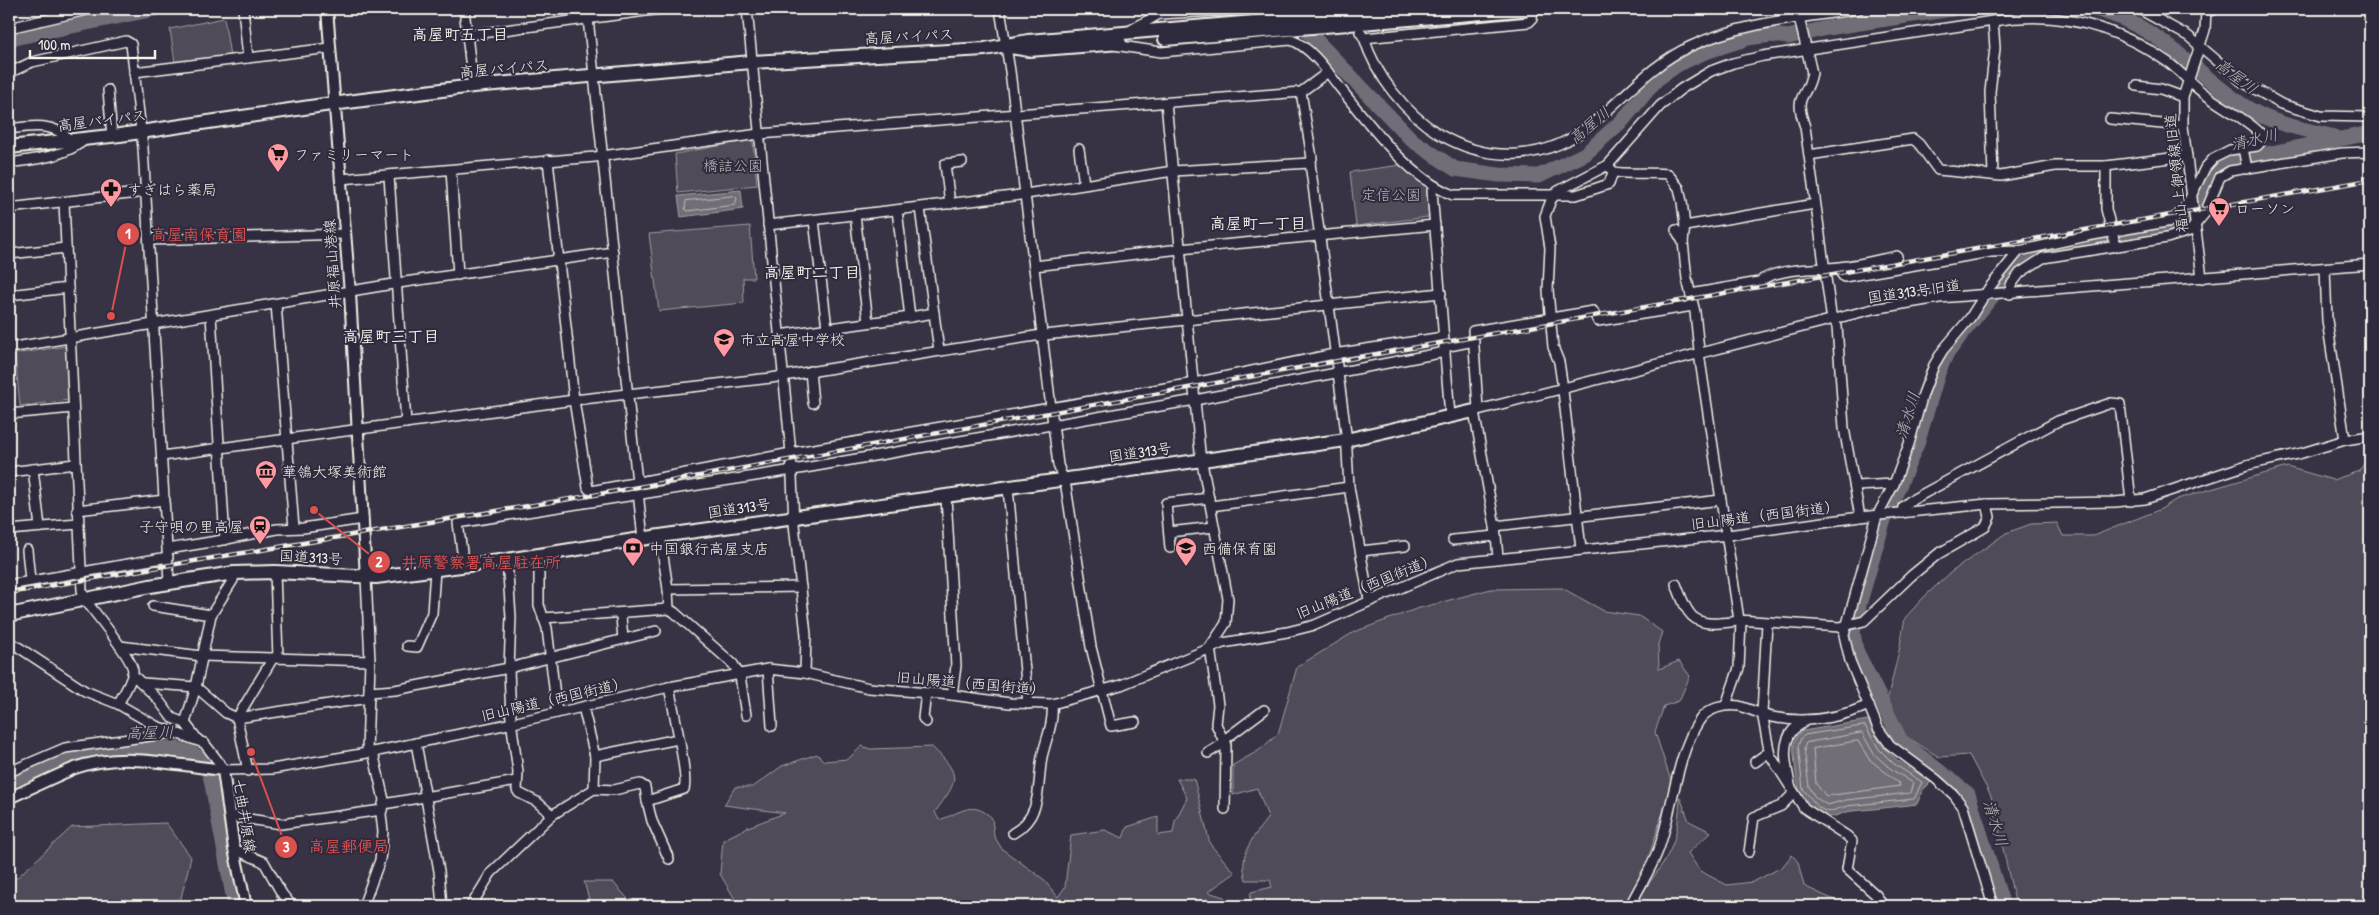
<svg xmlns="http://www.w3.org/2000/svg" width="2379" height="915" viewBox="0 0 2379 915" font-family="'Patrick Hand','Klee One',sans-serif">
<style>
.green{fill:#504b59;stroke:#a29ea0}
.water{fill:#726e77;stroke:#a6a2a4}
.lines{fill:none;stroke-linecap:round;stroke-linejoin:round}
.shore{stroke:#c0bdbb;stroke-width:1}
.river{stroke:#726e77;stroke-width:15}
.minor-casing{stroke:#f4f1e8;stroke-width:12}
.major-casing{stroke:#f4f1e8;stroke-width:14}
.highway-casing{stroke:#f4f1e8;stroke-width:16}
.minor{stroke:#2f2a3d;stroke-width:9}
.major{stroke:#2f2a3d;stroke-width:10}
.highway{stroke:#2f2a3d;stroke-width:12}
.rail-casing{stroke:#f4f1e8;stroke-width:4.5}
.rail{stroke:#2f2a3d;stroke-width:2.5;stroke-dasharray:8;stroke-linecap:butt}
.labels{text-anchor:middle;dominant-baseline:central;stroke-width:4;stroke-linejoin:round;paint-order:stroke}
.street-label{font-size:15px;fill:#f4f1e8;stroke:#2f2a3d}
.poi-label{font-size:15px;fill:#f4f1e8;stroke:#2f2a3d;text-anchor:start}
.park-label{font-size:15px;fill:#bbb7b6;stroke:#2f2a3d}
.neighbourhood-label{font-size:16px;font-weight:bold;fill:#f4f1e8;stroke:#2f2a3d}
.water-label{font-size:16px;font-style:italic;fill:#bab6b5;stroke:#2f2a3d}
.leader{fill:none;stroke:#dc504e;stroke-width:2}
.callout-dot{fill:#dc504e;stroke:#2f2a3d;stroke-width:2}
.mark-label{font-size:15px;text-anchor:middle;font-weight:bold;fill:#fff}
.callout-label{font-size:16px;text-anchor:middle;font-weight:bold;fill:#dc504e;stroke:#2f2a3d;stroke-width:4;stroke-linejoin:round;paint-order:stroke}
</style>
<rect width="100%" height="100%" fill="#373244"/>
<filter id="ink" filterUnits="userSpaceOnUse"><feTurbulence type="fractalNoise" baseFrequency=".02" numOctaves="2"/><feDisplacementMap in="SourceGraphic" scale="10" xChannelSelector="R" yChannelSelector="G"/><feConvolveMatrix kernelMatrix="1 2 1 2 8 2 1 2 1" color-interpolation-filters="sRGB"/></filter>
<g filter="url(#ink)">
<g class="green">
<path d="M 224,18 L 230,56 L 175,63 L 170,29 Z"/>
<path d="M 750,140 L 753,142 L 757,185 L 678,193 L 675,154 Z"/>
<path d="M 1401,165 L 1427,185 L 1430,214 L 1428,217 L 1356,226 L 1350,172 Z"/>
<path d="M 750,226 L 754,278 L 743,278 L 744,303 L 659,311 L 649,234 Z"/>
<path d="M 67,346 L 69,400 L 20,406 L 15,354 Z"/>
<path d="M 2370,455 L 2370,906 L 2016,906 L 1991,796 L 1969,755 L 1939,757 L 1899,732 L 1886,705 L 1899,651 L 1905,618 L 1924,597 L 1950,573 L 2006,533 L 2031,524 L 2057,523 L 2063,536 L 2093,536 L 2161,509 L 2177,499 L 2287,467 L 2333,480 L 2359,471 Z"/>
<path d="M 1562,588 L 1604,611 L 1639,616 L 1662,632 L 1658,644 L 1659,669 L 1679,661 L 1690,676 L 1679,701 L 1664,706 L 1655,732 L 1672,784 L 1647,862 L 1625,906 L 1594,906 L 1584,899 L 1575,906 L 1249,906 L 1251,892 L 1272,887 L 1270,880 L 1246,880 C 1238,853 1253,838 1268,817 L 1257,788 L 1233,795 L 1233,765 L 1258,751 L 1278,734 L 1297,667 L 1354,632 L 1416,609 L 1491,589 Z"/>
<path d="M 862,746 L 870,749 L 932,747 C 962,775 959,780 935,812 L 939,820 C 961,813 972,799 992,818 L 994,836 L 1002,849 L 1042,878 L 1058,897 L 1065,887 L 1071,835 L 1105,830 L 1123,838 L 1127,827 L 1158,817 L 1158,835 L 1173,833 L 1175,821 L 1187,798 L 1177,779 L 1194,779 L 1210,844 L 1235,873 L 1208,892 L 1224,897 L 1231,906 L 739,906 L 720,874 L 723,840 L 748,827 L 785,813 L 724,805 L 735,787 L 753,787 L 782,766 L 817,754 L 824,761 L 848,759 Z"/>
<path d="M 1680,797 L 1689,821 L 1711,832 L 1688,853 L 1700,871 L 1727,885 L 1753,882 L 1782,867 L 1792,855 L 1798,862 L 1804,886 L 1847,906 L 1636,906 C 1645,885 1662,869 1671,848 C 1678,832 1679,814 1680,797 Z"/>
<path d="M 166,823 L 191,857 L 179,906 L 9,906 L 9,885 L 72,827 Z"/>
<path d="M 584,882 L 613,882 L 628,899 L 629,906 L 561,906 L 564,904 L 589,899 Z"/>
</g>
<g class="water">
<path d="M 741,190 L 743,209 L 681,217 L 678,196 Z"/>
<path d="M 1868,720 L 1882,746 L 1897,760 L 1931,782 L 1923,790 L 1917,804 C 1895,807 1874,809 1852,811 C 1844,812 1834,818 1826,817 C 1801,812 1797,785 1795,765 C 1794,752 1790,739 1803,731 Z"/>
</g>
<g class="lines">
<g class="shore">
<path d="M 734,196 L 737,198 L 735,205 L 687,211 L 685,209 L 686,201 Z"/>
<path d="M 1865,726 L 1879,749 L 1894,764 L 1922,782 L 1914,799 L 1847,806 L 1828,812 L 1819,808 L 1803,789 L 1798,746 L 1801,738 L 1805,735 Z"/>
<path d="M 1862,733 L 1874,754 L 1891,769 L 1913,783 L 1910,793 L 1846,800 L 1827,805 L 1815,797 L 1809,787 L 1804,748 L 1806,743 Z"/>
<path d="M 1858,741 L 1869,759 L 1899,783 L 1900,786 L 1826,796 L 1816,784 L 1813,749 Z"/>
</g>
<g class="river">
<path d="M 1286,9 L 1412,140 L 1455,169 L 1499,175 L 1539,176 L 1585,154 L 1623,120 L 1656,80 L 1677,65 L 1705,52 L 1748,38 L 1771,35 L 1788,37 L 1827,28 L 1952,9"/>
<path d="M 2095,9 C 2162,27 2190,69 2244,106 C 2271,124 2304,129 2334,137"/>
<path d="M 9,39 L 155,9"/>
<path d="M 9,781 C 30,773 52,763 74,757 C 103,750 178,739 201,759 C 206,763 209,773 211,779 L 235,906"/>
<path d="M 2003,906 L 1968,794 L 1901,741 L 1856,650 L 1853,632 L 1856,615 L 1883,523 L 1917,444 L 1938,373 L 1946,355 L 1960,336 L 2015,268 L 2032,257 L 2172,231 L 2192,217 L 2212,174 L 2218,167 L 2227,162 L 2370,133"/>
</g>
<g class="minor-casing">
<g id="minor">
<path d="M 243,9 L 248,58"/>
<path d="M 464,9 L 473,86"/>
<path d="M 587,9 L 643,539"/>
<path d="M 747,9 L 791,453 L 794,524 L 806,635 L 805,673"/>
<path d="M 1000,9 L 1010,71 L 1058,465 L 1066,487 L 1091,647 L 1111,726 L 1135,722"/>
<path d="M 1797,9 L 1812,73 C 1806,102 1793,92 1805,127 L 1831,314 L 1837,326 L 1844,428 L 1860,517"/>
<path d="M 2139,9 L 2188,36 L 2241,81 L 2281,104 L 2321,116 L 2370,117"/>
<path d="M 2206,12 L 2216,9"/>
<path d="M 9,28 L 91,9"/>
<path d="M 1131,30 L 1159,14 L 1251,9"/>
<path d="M 1360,32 L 1364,38 L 1529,22 L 1532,19 L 1533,9"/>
<path d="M 467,35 L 661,9"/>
<path d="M 1364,38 C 1376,76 1405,113 1439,134 C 1489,164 1548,161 1593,123 C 1625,97 1651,64 1691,46 C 1744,22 1802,18 1859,9"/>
<path d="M 1114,45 L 1161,52 L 1291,40 C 1311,47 1327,71 1340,88 C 1369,124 1409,178 1453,195 L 1576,195 L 1609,184 L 1613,172"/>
<path d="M 134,72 L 330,48"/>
<path d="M 9,73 L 32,62 L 126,41 L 131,44 L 143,148 L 169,582"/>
<path d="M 2137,86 L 2161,89 L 2183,97"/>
<path d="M 108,90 L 112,136"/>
<path d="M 1301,92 L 1312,158 L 1310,163 L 1346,433 L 1349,487 L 1369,600"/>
<path d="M 1166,103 L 1200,452 L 1228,599 L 1226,623 L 1210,647 L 1218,705 L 1216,724 L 1226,746 L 1225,809"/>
<path d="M 2110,119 L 2183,126"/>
<path d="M 9,129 C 31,126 54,122 70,140"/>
<path d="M 2243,148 L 2247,169"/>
<path d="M 1079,149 L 1084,184"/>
<path d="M 1809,155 L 1913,139 L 1919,144 L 1938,170 L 2001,176 L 2055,166 L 2106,166 L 2187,156"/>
<path d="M 548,160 L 574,400 L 588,488 L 591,491 L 791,453 L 1194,383 L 1334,354 L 1443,337"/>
<path d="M 9,163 C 36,159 66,157 87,138"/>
<path d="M 1608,165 C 1609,167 1611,169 1613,171 C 1618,175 1657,172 1668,174 L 1679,188 L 1682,202 L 1685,226 L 1683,242 L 1687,279 L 1695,312 L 1700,360 L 1739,620 L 1840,627 L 1864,621 L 1911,576 L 1938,554 L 1985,527 L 1990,517 L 1987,504"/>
<path d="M 2106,166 L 2106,209 L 2116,247"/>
<path d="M 451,170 L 458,275"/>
<path d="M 389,176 L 406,423"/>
<path d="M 341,179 L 595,157 L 759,134 L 1301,92 L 1328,72"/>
<path d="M 1434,186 L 1432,191 L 1450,416"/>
<path d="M 64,202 L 82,590 L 84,598 C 93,611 134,659 133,672 C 131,683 123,695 118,704"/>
<path d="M 950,204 L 945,164 L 962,162"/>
<path d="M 9,208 L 146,192"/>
<path d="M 920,208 L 939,351"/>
<path d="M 855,215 L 868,322"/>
<path d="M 814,220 L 827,328"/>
<path d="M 768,225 L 1013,196 L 1173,171 L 1310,163"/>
<path d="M 1685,226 L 1815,204"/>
<path d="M 1676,230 L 1683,242"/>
<path d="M 149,240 L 345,234"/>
<path d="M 9,254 L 66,248"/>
<path d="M 1034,266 L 1180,249 L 1435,225"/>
<path d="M 1837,268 L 1844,277 L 1991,252 L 2019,251 L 2087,236 L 2172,221 L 2185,208 L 2205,168 L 2214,158 L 2230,150 L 2257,146 L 2260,143 L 2262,135 C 2249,120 2223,108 2206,95 C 2193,86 2182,73 2169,63 C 2117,26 2057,10 1993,21 L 1995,48 L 1990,92 L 1993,175"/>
<path d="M 2325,268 L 2327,320 L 2345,440"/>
<path d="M 2202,278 L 2183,126 L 2183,97 L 2205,30 L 2206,9"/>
<path d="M 1691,294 L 1759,282 C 1777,267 1816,270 1839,267 C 1859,265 1878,260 1897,256"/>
<path d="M 2010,294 L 2011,285 L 2020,273 L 2043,258 L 2167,238 L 2190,231 L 2205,213 L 2220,177 L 2230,171 L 2342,153 L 2370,152"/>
<path d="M 9,295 L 68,288"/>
<path d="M 276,304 L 294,528"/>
<path d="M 211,315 L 225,540"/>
<path d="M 910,317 L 934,313"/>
<path d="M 779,335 L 910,317 L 897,210"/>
<path d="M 1444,347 L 1474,341"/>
<path d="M 9,348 L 405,282 L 613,252"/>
<path d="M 810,371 L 813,403"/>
<path d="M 1478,409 L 1473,331 L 1593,311 L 1598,321 L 1693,306"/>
<path d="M 9,414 L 73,408"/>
<path d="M 162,456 L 574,400 L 771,378 L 1035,336 L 1441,293"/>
<path d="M 33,469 L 40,527"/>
<path d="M 9,472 L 75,464"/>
<path d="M 1856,486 L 1894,484"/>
<path d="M 1008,488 L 1028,704"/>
<path d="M 946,497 L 956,666 L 952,695"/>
<path d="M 1211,506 L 1349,487"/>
<path d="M 77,510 L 165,500"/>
<path d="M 1902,513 L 1903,507 L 1910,501 L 2058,421 L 2111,403 L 2120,404 L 2131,501"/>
<path d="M 1495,526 L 1721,500"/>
<path d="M 9,530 L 78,524"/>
<path d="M 1169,532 L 1214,527"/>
<path d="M 660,536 L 668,589 L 669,609 L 674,612 L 733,664 L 740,676 L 746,715"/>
<path d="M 1453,540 L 1496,536"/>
<path d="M 1170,548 L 1166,503 L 1209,498"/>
<path d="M 168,549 L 217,541 L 277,529 L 303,528 L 363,519"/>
<path d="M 1581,549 L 1562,382 L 1559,362 L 1553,347 L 1548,290 L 1550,248 L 1545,216 L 1551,200 L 1558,191 L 1608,165 L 1660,106 L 1681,89 L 1711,71 L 1733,63 L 1763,56 L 1993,21"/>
<path d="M 27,550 L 30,580"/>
<path d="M 1361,551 L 1405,546"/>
<path d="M 539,555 L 539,605 L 547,628 L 557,713"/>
<path d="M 1498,557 L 1495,526 L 1474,411 L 1834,319 L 1873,309 L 1939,298 L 2370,264"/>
<path d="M 507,560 L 511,617 L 509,668 L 511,720 L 518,772 L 517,790 L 519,793 L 537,802 L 552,815"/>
<path d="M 464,566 L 458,523 L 799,469 L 1195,400 L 1445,352"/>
<path d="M 275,572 L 278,658"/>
<path d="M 366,577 L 370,661 L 367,752"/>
<path d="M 1676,584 C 1686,609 1689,626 1720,623 C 1726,622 1733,623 1739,620"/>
<path d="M 9,585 L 168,557"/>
<path d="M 668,589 L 801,587"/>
<path d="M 153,606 L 211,615"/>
<path d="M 621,617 L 623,639"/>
<path d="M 543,618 L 669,609"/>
<path d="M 1767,623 L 1762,713 L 1770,755 L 1804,808 L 1847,836 L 1852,841 L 1847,869 L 1876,895 L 1883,906"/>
<path d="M 9,641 L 85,691 L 118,704 L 156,726 L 204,743 L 218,761 L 223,770 L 272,769 L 373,752 L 513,723 L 669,687 L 768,669 L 805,673 L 869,688 L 952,695 L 1010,703 L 1052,704 L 1121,685 L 1223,643 L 1287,632 L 1315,625 L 1458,563 L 1728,535 L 1860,517 L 1987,504 L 2115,502 L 2145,499 L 2247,465 L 2302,453 L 2345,440 L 2370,436"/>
<path d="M 120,646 L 202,656 L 370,661"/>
<path d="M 407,646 L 417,647 L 432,613 L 435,570"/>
<path d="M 768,669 L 772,726"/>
<path d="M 132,674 L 157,698 L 172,718 L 185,723 L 198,740"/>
<path d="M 143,683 L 196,687 L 226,713 L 237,718 L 248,771"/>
<path d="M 369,692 L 395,690 L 509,668 L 656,631"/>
<path d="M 1726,705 L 1739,668 L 1741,621"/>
<path d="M 583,707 L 595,756 L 594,789"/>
<path d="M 237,718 L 369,698"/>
<path d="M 237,718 L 273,658"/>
<path d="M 926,722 L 923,718 L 926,693"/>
<path d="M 185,723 L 196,687 L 211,615 L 233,580 L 234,573"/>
<path d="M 1224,740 L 1264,710"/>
<path d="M 416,743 L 439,871 L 442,906"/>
<path d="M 1208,753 L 1226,742"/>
<path d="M 595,756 L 678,739"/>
<path d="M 1755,762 L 1769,752"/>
<path d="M 9,772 L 65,748 L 172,733"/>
<path d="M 1790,784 C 1787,768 1780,745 1793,730 C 1796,727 1802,724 1806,720"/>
<path d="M 647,801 L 652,821 L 669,859"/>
<path d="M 384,804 L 517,781"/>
<path d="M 230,816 L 281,824 L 382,810"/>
<path d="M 1013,833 C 1043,816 1037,785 1042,757 C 1046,739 1054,723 1052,704"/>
<path d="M 234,849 L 264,862 L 282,894 L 292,906"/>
<path d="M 1749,852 L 1754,817 L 1781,806 L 1794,793"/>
<path d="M 363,906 L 380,860 L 383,832 L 381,814 L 384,800 L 373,752"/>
<path d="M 471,906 L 491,873 L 552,815 L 594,789 L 614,790 L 640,784 L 645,787 L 647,801 L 684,789 C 689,779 672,703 669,687"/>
<path d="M 1630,906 C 1639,887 1652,868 1659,848 C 1673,809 1676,756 1699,721 C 1707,708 1725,704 1739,706 C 1751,709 1761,715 1772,717 C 1806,724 1837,719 1869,705"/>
<path d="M 1993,906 L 1963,807 L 1954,795 L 1936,779 L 1890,745 L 1878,728 L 1850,661 L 1844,635 L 1877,516 L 1894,484 L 1909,444 L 1923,394 L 1934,365 L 1943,350 L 1970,318 L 1989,288 L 2019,251"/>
</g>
</g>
<g class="major-casing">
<g id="major">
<path d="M 327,9 L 350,293 L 366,577"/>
<path d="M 9,798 C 31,788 53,777 75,768 C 123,751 174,765 223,770 L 234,849 L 246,906"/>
</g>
</g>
<g class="highway-casing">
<g id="highway">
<path d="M 1165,39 L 1531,9"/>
<path d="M 1010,47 L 1029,50 L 1120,43"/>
<path d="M 9,147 L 120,135 L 324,105 L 473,86 L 752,62 L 985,49 L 1028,41 L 1409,9"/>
<path d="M 9,615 L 150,586 L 234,573 L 275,572 L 376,577 L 507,560 L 660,536 L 1346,440 L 1474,411"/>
</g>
</g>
<use href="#minor" class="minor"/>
<use href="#major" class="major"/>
<use href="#highway" class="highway"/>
<g class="rail-casing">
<path id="rail" d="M 9,593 L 170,565 L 594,495 L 1371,355 L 2370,180"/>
</g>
<use href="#rail" class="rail"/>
</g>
</g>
<defs>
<g id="supermarket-pin" transform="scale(1.125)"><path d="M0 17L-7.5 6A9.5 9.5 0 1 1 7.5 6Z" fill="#ff9aa2" stroke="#2f2a3d"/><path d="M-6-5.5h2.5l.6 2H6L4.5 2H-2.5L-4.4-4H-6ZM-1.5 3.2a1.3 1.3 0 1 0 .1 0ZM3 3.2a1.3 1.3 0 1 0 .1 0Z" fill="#111"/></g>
<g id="pharmacy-pin" transform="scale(1.125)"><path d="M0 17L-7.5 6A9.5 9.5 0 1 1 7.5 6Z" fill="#ff9aa2" stroke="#2f2a3d"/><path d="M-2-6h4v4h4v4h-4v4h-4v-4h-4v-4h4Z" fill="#111"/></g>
<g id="school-pin" transform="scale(1.125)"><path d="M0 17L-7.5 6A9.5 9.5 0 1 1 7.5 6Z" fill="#ff9aa2" stroke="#2f2a3d"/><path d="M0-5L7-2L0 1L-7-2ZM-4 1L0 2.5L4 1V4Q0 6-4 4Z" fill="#111"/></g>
<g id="museum-pin" transform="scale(1.125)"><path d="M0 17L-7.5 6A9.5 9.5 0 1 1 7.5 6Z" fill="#ff9aa2" stroke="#2f2a3d"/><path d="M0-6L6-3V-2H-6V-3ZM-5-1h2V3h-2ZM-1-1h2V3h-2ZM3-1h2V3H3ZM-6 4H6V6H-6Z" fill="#111"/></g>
<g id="station-pin" transform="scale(1.125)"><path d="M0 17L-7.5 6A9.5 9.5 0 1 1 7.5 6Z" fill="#ff9aa2" stroke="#2f2a3d"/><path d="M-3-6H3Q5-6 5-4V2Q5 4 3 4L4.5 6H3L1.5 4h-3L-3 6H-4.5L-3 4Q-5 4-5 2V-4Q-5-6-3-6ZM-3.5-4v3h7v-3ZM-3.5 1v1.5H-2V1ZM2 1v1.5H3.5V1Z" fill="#111"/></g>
<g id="bank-pin" transform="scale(1.125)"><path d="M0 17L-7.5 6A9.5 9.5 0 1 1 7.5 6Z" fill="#ff9aa2" stroke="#2f2a3d"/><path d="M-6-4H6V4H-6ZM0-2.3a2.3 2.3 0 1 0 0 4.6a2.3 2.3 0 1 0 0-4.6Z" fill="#111"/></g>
</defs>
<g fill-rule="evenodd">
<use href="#supermarket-pin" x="278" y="154"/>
<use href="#pharmacy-pin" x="111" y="189"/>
<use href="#supermarket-pin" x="2219" y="208"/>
<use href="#school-pin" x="724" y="339"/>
<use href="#museum-pin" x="266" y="471"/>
<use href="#station-pin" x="260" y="526"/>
<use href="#bank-pin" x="633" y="548"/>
<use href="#school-pin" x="1186" y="548"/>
</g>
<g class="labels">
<g class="street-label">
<text transform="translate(909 36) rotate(-3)">高屋バイパス</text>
<text transform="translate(504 68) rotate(-5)">高屋バイパス</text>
<text transform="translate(102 120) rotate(-7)">高屋バイパス</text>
<text transform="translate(2176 173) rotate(-96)">福山上御領線旧道</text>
<text transform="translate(332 264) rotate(-94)">井原福山港線</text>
<text transform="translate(1914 291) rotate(-8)">国道313号旧道</text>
<text transform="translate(1140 452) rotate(-8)">国道313号</text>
<text transform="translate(739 508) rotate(-8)">国道313号</text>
<text transform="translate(1765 515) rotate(-7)">旧山陽道（西国街道）</text>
<text transform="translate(311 557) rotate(3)">国道313号</text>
<text transform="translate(1366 586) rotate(-22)">旧山陽道（西国街道）</text>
<text transform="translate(971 683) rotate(5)">旧山陽道（西国街道）</text>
<text transform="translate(554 699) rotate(-13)">旧山陽道（西国街道）</text>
<text transform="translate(245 816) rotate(81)">七曲井原線</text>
</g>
<g class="poi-label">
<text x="294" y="154">ファミリーマート</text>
<text x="127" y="189">すぎはら薬局</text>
<text x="2235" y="208">ローソン</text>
<text x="740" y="339">市立高屋中学校</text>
<text x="282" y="471">華鴒大塚美術館</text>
<text x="244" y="526" text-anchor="end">子守唄の里高屋</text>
<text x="649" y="548">中国銀行高屋支店</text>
<text x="1202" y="548">西備保育園</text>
</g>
<g class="park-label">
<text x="733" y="165">橋詰公園</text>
<text x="1391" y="194">定信公園</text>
</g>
<g class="neighbourhood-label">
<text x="460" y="34">高屋町五丁目</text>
<text x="1258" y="223">高屋町一丁目</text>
<text x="812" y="272">高屋町二丁目</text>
<text x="391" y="336">高屋町三丁目</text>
</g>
<g class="water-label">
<text transform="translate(2237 76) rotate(37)">高屋川</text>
<text transform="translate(1589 125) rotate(-40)">高屋川</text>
<text transform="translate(2254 139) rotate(-13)">清水川</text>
<text transform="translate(1907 415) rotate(-73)">清水川</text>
<text transform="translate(150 732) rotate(-1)">高屋川</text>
<text transform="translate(1996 823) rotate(73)">清水川</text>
</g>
</g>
<path class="leader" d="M111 316L128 234M314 510L379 562M251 752L286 847"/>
<g class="callout-dot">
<circle cx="111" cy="316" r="5"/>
<circle cx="314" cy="510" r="5"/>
<circle cx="251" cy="752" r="5"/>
<circle cx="128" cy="234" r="12"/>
<circle cx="379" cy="562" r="12"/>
<circle cx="286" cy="847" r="12"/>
</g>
<g class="mark-label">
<text x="128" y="239">1</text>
<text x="379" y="567">2</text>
<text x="286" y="852">3</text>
</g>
<g class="callout-label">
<text x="199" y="240">高屋南保育園</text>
<text x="481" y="568">井原警察署高屋駐在所</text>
<text x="349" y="852">高屋郵便局</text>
</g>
<rect width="2379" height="915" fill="none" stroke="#2f2a3d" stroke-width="30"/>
<rect x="15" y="15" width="2349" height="885" fill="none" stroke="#f4f1e8" stroke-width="2" filter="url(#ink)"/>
<path d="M30 50v8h125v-8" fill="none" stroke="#f4f1e8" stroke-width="2.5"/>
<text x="38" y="50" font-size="15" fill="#f4f1e8" stroke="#2f2a3d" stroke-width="4" paint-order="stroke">100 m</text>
</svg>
